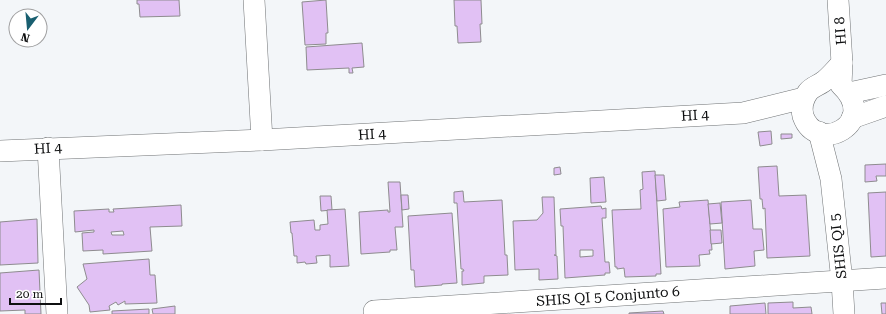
<svg xmlns="http://www.w3.org/2000/svg" width="886" height="314" viewBox="0 0 886 314" font-family="'Roboto Serif',serif">
<style>
.building{fill:#e1c1f4;stroke:#8e8c8f;fill-rule:evenodd}
.lines{fill:none;stroke-linecap:round;stroke-linejoin:round}
.minor-casing{stroke:#717476;stroke-width:22}
.minor{stroke:#fff;stroke-width:21}
.labels{text-anchor:middle;dominant-baseline:central;stroke-width:3;stroke-linejoin:round;paint-order:stroke}
.street-label{font-size:14px;fill:#0f1011;stroke:#fff}
</style>
<rect width="100%" height="100%" fill="#f3f6f9"/>
<g class="building">
<path d="M 137,0 L 179,0 L 180,16 L 140,17 L 139,4 L 137,4 Z"/>
<path d="M 326,0 L 328,33 L 326,33 L 326,44 L 305,45 L 302,2 Z"/>
<path d="M 454,0 L 481,0 L 482,24 L 480,24 L 481,42 L 458,43 L 457,26 L 455,26 Z"/>
<path d="M 362,43 L 364,67 L 352,68 L 353,73 L 349,73 L 349,68 L 307,70 L 306,47 Z"/>
<path d="M 771,131 L 772,144 L 760,146 L 758,132 Z"/>
<path d="M 781,134 L 792,134 L 792,138 L 781,139 Z"/>
<path d="M 886,164 L 886,176 L 876,176 L 877,181 L 865,182 L 865,165 Z"/>
<path d="M 777,166 L 779,196 L 806,195 L 810,256 L 767,258 L 765,208 L 763,209 L 762,199 L 760,199 L 758,167 Z"/>
<path d="M 560,167 L 561,174 L 554,175 L 554,168 Z"/>
<path d="M 655,171 L 661,274 L 656,274 L 656,276 L 625,277 L 624,268 L 617,269 L 617,267 L 615,267 L 612,210 L 641,209 L 640,190 L 643,189 L 642,172 Z"/>
<path d="M 655,175 L 664,175 L 666,200 L 657,201 Z"/>
<path d="M 604,177 L 606,202 L 591,203 L 590,178 Z"/>
<path d="M 388,182 L 400,182 L 403,227 L 395,227 L 397,250 L 390,250 L 390,252 L 361,254 L 359,212 L 388,210 L 388,212 L 390,212 Z"/>
<path d="M 463,191 L 464,202 L 502,200 L 505,255 L 507,255 L 508,275 L 484,276 L 484,283 L 462,285 L 462,271 L 464,271 L 463,269 L 461,269 L 457,203 L 454,203 L 454,192 Z"/>
<path d="M 886,192 L 886,256 L 871,257 L 868,193 Z"/>
<path d="M 401,195 L 408,195 L 409,209 L 402,210 Z"/>
<path d="M 320,196 L 331,196 L 332,210 L 321,211 Z"/>
<path d="M 542,197 L 554,197 L 556,255 L 554,255 L 557,256 L 558,279 L 539,280 L 539,269 L 515,270 L 513,221 L 537,220 L 543,213 Z"/>
<path d="M 708,200 L 712,250 L 709,250 L 710,254 L 699,255 L 700,266 L 666,267 L 663,209 L 680,207 L 679,202 Z"/>
<path d="M 751,200 L 753,229 L 762,229 L 764,250 L 754,251 L 755,266 L 725,269 L 721,202 Z"/>
<path d="M 720,203 L 722,223 L 710,224 L 708,204 Z"/>
<path d="M 181,205 L 182,226 L 150,227 L 152,251 L 103,254 L 103,250 L 83,251 L 82,233 L 94,232 L 94,230 L 75,232 L 74,211 L 109,209 L 109,212 L 114,212 L 113,209 ZM 123,231 L 124,235 L 112,235 L 111,232 Z"/>
<path d="M 601,206 L 602,209 L 606,208 L 606,218 L 602,218 L 605,262 L 609,262 L 610,273 L 605,273 L 605,275 L 565,278 L 563,226 L 561,226 L 560,209 ZM 580,250 L 593,250 L 593,256 L 580,257 Z"/>
<path d="M 345,209 L 349,266 L 330,267 L 330,255 L 316,256 L 317,263 L 306,264 L 305,262 L 297,263 L 297,256 L 294,256 L 292,233 L 291,233 L 290,222 L 314,220 L 315,230 L 320,230 L 320,225 L 328,224 L 327,210 Z"/>
<path d="M 452,213 L 457,283 L 442,284 L 442,285 L 415,287 L 414,270 L 411,270 L 408,216 Z"/>
<path d="M 37,219 L 38,263 L 0,265 L 0,222 Z"/>
<path d="M 710,230 L 721,230 L 722,243 L 711,244 Z"/>
<path d="M 149,259 L 150,275 L 155,275 L 157,303 L 125,304 L 125,301 L 118,305 L 116,302 L 109,306 L 110,310 L 90,312 L 89,305 L 77,287 L 87,279 L 83,264 Z"/>
<path d="M 39,270 L 41,314 L 25,314 L 25,310 L 0,311 L 0,273 Z"/>
<path d="M 793,302 L 793,308 L 811,307 L 812,314 L 768,314 L 768,303 Z"/>
<path d="M 765,303 L 766,314 L 730,314 L 730,306 Z"/>
<path d="M 881,303 L 886,303 L 886,314 L 882,314 Z"/>
<path d="M 175,306 L 175,314 L 153,314 L 152,309 Z"/>
<path d="M 149,309 L 149,314 L 112,314 L 112,311 Z"/>
<path d="M 663,311 L 664,314 L 629,314 L 629,313 Z"/>
</g>
<g class="lines">
<g class="minor-casing">
<g id="minor">
<path d="M 254,0 L 262,140"/>
<path d="M 838,0 L 842,63"/>
<path d="M 842,63 L 841,85 C 881,123 817,156 803,116 C 801,108 803,99 808,92 C 812,87 817,86 823,82 C 830,77 836,69 842,63 Z"/>
<path d="M 849,93 L 886,85"/>
<path d="M 852,118 L 886,106"/>
<path d="M 819,132 L 831,179 L 842,281 L 844,314"/>
<path d="M 48,148 L 57,314"/>
<path d="M 0,151 L 262,140 L 743,113 L 804,98"/>
<path d="M 374,311 L 886,278"/>
</g>
</g>
<use href="#minor" class="minor"/>
</g>
<g class="labels">
<g class="street-label">
<text transform="translate(840 31) rotate(-94)">HI 8</text>
<text transform="translate(695 115) rotate(-3)">HI 4</text>
<text transform="translate(372 134) rotate(-3)">HI 4</text>
<text transform="translate(48 148) rotate(-3)">HI 4</text>
<text transform="translate(838 246) rotate(-96)">SHIS QI 5</text>
<text transform="translate(608 296) rotate(-4)">SHIS QI 5 Conjunto 6</text>
</g>
</g>
<g transform="translate(28 28) rotate(196)"><circle r="19" fill="#ffffff" stroke="#9f9fa0"/>
<path d="M0-3L7 15L0 10L-7 15Z" fill="#195f70"/>
<text y="-6" font-size="11" font-weight="bold" text-anchor="middle" fill="#0f1011">N</text>
</g>
<path d="M10 298v6h51v-6" fill="none" stroke="#0f1011" stroke-width="2"/>
<text x="16" y="298" font-size="12" fill="#0f1011" stroke="#ffffff" stroke-width="3" paint-order="stroke">20 m</text>
</svg>
